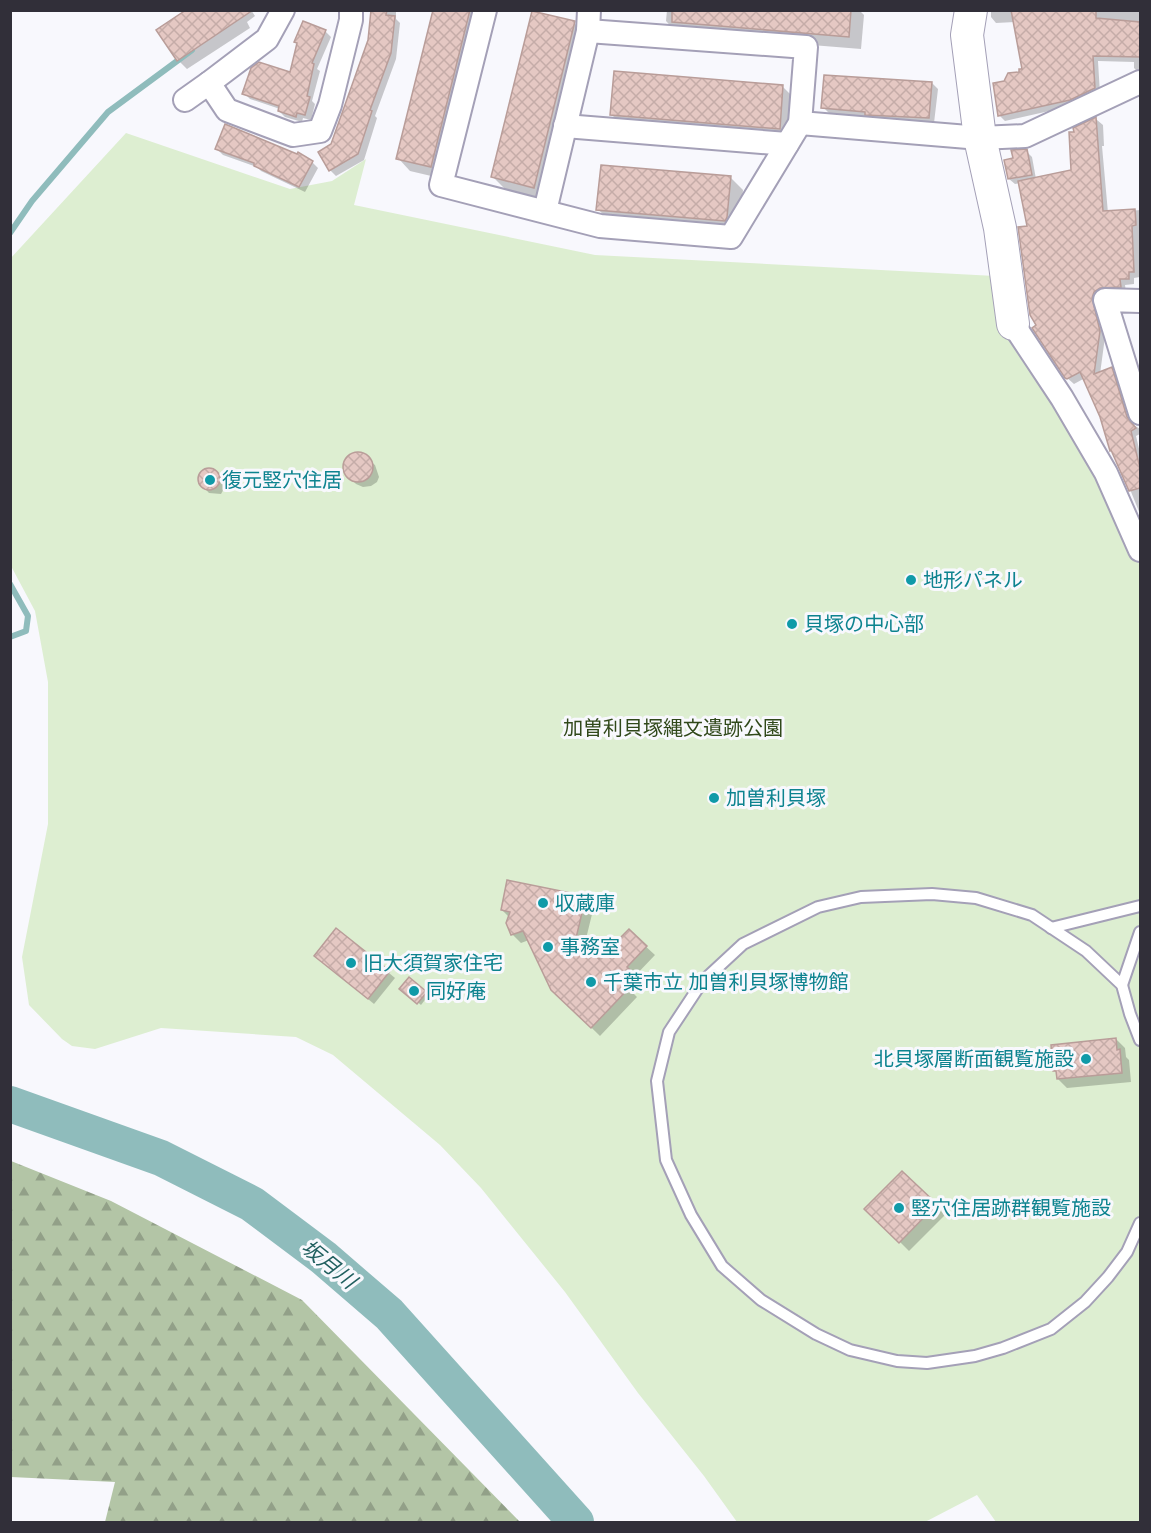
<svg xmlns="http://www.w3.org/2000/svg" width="1151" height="1533" viewBox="0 0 1151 1533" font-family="Arial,'Noto Sans JP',sans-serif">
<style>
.forest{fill:url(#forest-firs)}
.green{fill:#ddeed1}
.shadow{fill:#0003}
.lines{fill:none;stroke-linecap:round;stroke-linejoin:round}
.stream{stroke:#8fbcbc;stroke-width:6}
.river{stroke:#8fbcbc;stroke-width:36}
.building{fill:url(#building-cross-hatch);stroke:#b99d99;stroke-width:1.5}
.lane-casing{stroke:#a4a0b7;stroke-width:14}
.street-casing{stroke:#a4a0b7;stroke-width:26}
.secondary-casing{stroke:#a4a0b7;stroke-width:34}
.lane{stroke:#fff;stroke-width:10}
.street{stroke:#fff;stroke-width:22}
.secondary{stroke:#fff;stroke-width:32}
.culture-dot{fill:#0f9aa8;stroke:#f8f8fd;stroke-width:2}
.labels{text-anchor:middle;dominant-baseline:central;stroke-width:6;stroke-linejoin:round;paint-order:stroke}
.culture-label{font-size:20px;fill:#0d838f;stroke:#f8f8fd;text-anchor:start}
.park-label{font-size:20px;fill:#30481a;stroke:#f8f8fd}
.water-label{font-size:21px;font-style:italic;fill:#215f5f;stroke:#f8f8fd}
</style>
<defs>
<pattern id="forest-firs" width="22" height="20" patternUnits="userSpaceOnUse" patternTransform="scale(1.5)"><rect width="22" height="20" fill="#b3c5a6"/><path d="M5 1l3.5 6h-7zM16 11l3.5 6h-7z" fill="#92a088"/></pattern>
<pattern id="building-cross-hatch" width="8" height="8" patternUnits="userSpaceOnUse" patternTransform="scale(1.5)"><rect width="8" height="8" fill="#e5c8c3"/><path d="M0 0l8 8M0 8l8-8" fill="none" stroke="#c5aca8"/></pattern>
</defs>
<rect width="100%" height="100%" fill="#f8f8fd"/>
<path class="forest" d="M 11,1161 L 111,1201 L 302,1300 L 520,1522 L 105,1522 L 115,1482 L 11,1477 Z"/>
<path class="green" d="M 126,133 L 290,189 L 332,181 L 366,159 L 354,205 L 595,255 L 995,276 L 1097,468 L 1140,566 L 1140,1522 L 996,1522 L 977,1495 L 925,1522 L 737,1522 L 704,1476 L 638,1393 L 565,1292 L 481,1188 L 440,1145 L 333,1055 L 296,1037 L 161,1028 L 95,1049 L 72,1046 L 62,1039 L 29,1005 L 22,957 L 48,824 L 48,682 L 35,611 L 11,566 L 10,259 Z"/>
<g class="shadow">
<path d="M 251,10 L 255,16 L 247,22 L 250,28 L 187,69 L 178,60 Z"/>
<path d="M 373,10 L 396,10 L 396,19 L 400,23 L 396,59 L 375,116 L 377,118 L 364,160 L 336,176 L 330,170 L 333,145 L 369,40 Z"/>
<path d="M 434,10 L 485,10 L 444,179 L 410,171 L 398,158 Z"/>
<path d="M 667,10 L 859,10 L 864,15 L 861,49 L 678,34 L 666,21 Z"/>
<path d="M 991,10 L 1140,10 L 1140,74 L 1134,68 L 1134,62 L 1098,61 L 1100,94 L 1076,105 L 1005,121 L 999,115 L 1005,83 L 1024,70 L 1015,22 L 996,23 L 991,17 Z"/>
<path d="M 574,23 L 587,35 L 546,199 L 505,189 L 493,177 Z"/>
<path d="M 325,31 L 331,37 L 317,69 L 320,71 L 312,101 L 315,104 L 311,120 L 303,118 L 302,122 L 285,117 L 279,111 L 280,109 L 250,99 L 244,93 L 291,74 Z"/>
<path d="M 932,83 L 938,89 L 934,123 L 872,120 L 869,117 L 829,113 L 823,107 Z"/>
<path d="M 783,87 L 795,99 L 792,140 L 624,127 L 611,114 Z"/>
<path d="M 1097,120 L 1103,125 L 1104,146 L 1102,146 L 1108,213 L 1140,210 L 1140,206 L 1140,277 L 1134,278 L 1134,284 L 1125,285 L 1126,292 L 1105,337 L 1100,374 L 1111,369 L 1117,375 L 1132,424 L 1140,429 L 1140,434 L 1136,436 L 1140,453 L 1140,514 L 1085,378 L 1074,384 L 1066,377 L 1038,326 L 1029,227 L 1020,183 L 1015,184 L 1009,179 L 1014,159 L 1026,151 L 1032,157 L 1036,179 L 1072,171 L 1075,129 Z"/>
<path d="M 217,149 L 312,162 L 318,168 L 305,192 L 261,171 L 257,167 L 223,155 Z"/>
<path d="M 730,177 L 743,190 L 739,230 L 610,222 L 598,209 Z"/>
<path d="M 354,455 L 361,455 L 375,465 L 379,477 L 377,482 L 371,486 L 363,487 L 356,484 L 350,478 L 345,471 L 345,465 L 348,458 Z"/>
<path d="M 212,470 L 224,479 L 226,485 L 221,494 L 209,493 L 199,482 L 201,475 L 205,471 Z"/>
<path d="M 585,898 L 594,906 L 584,947 L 599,961 L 629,931 L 655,955 L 634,977 L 642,985 L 634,994 L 637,997 L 600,1036 L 552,989 L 529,940 L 521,943 L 512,934 L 509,917 L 502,910 Z"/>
<path d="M 337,930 L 395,978 L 374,1004 L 322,961 Z"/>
<path d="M 409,979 L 428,996 L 421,1005 L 401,988 Z"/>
<path d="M 1116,1039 L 1125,1048 L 1126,1057 L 1129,1060 L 1131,1082 L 1067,1088 L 1058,1079 L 1057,1073 L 1054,1070 Z"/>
<path d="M 902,1173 L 945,1215 L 909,1251 L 867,1209 Z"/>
</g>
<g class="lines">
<g class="stream">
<path d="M 10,233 L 32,201 L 108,112 L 192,50"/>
<path d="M 10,584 L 28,616 L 26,631 L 10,637"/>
</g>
<path class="river" d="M 10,1104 L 161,1158 L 252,1204 L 324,1258 L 389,1314 L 576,1522"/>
</g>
<g class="building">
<path d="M 186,10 L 253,10 L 177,61 L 156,30 Z"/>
<path d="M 371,10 L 387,10 L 386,15 L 395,16 L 391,53 L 370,110 L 372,111 L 358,154 L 329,171 L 318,152 L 331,144 L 368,40 Z"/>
<path d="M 433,10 L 470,10 L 431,167 L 396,159 Z"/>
<path d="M 672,10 L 851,10 L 849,37 L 672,22 Z"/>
<path d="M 1011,10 L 1096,10 L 1096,18 L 1140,22 L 1140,57 L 1093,56 L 1095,88 L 1070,100 L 998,116 L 993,83 L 1004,81 L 1008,73 L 1019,72 L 1019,69 L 1022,69 Z"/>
<path d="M 532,11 L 575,21 L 534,188 L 491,177 Z"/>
<path d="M 303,21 L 326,30 L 312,63 L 314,64 L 307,96 L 310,97 L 305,115 L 297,113 L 296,117 L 278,111 L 279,106 L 242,94 L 251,68 L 259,62 L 290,72 L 297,43 L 294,42 Z"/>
<path d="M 614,71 L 783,85 L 780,129 L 610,115 Z"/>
<path d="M 824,75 L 932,82 L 929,118 L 865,115 L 865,112 L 821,108 Z"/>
<path d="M 1096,117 L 1103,211 L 1135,209 L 1136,225 L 1132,226 L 1134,272 L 1129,272 L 1129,279 L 1120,279 L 1121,287 L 1100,288 L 1094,292 L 1092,298 L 1100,331 L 1094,374 L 1112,367 L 1127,417 L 1136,428 L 1131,431 L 1140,468 L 1140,488 L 1129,491 L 1111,450 L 1110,451 L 1100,417 L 1080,372 L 1067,379 L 1065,378 L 1032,328 L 1036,325 L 1030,315 L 1018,227 L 1027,226 L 1018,181 L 1071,170 L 1069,132 L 1074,132 L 1073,128 Z"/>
<path d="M 225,124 L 297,154 L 298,152 L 313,161 L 299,187 L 254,166 L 254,163 L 215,149 Z"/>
<path d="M 1027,149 L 1032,175 L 1008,179 L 1004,160 L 1013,158 L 1011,150 Z"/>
<path d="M 601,165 L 731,176 L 727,217 L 725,221 L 596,210 Z"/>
<circle cx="358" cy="467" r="15"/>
<circle cx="209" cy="479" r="11"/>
<path d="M 507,880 L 586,896 L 576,938 L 599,959 L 629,929 L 647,946 L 627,967 L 635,975 L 626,984 L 630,987 L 591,1028 L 551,990 L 523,931 L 511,935 L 506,923 L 510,912 L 501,910 Z"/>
<path d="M 336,928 L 390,971 L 368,999 L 314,956 Z"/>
<path d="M 409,977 L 427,992 L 417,1004 L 399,989 Z"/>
<path d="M 1116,1038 L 1117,1050 L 1120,1049 L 1122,1073 L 1057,1079 L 1056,1071 L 1053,1071 L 1051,1045 Z"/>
<path d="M 902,1171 L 937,1204 L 899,1243 L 864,1209 Z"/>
</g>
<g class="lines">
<g class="lane-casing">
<g id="lane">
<path d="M 1051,928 L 1140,906"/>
<path d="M 1122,985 L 1140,932"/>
<path d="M 1140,1040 L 1130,1014 L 1122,985 L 1086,951 L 1032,915 L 976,898 L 932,894 L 861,897 L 818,907 L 743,944 L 702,982 L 669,1032 L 657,1081 L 666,1160 L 691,1215 L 722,1266 L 761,1300 L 816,1334 L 850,1350 L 897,1361 L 927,1363 L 975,1356 L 1003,1348 L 1051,1329 L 1085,1302 L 1108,1277 L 1127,1252 L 1140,1223"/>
</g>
</g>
<g class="street-casing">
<g id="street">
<path d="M 485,10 L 441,185 L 600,226 L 731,237 L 800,123 L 806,47 L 588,31"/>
<path d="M 209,83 L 267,39 L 283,10"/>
<path d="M 185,100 L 209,83 L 227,110 L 293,135 L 320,131 L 330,105 L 351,20 L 351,10"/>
<path d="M 800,123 L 980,138 L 1025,136 L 1140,82"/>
<path d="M 565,126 L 787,144"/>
<path d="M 545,211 L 588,31 L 589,10"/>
<path d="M 1140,301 L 1105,300 L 1140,413"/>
<path d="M 1013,324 L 1062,398 L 1106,473 L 1140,550"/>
</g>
</g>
<g class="secondary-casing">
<path id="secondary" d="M 971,10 L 967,35 L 980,138 L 1000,228 L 1013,324"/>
</g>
<use href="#lane" class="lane"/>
<use href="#street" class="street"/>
<use href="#secondary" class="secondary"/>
</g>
<g class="culture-dot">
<circle cx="210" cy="480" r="6"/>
<circle cx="911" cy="580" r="6"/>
<circle cx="792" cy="624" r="6"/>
<circle cx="714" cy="798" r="6"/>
<circle cx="543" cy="903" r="6"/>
<circle cx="548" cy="947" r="6"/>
<circle cx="351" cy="963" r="6"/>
<circle cx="591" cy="982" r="6"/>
<circle cx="414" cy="991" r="6"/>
<circle cx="1086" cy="1059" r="6"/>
<circle cx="899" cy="1208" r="6"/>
</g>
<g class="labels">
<g class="culture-label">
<text x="222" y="480">復元竪穴住居</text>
<text x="923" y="580">地形パネル</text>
<text x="804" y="624">貝塚の中心部</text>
<text x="726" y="798">加曽利貝塚</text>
<text x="555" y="903">収蔵庫</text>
<text x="560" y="947">事務室</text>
<text x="363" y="963">旧大須賀家住宅</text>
<text x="603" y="982">千葉市立 加曽利貝塚博物館</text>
<text x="426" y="991">同好庵</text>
<text x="1074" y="1059" text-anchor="end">北貝塚層断面観覧施設</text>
<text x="911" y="1208">竪穴住居跡群観覧施設</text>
</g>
<g class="park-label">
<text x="673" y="728">加曽利貝塚縄文遺跡公園</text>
</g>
<g class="water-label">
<text transform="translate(329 1264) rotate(39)">坂月川</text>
</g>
</g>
<rect width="1151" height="1533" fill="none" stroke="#312f39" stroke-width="24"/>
</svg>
